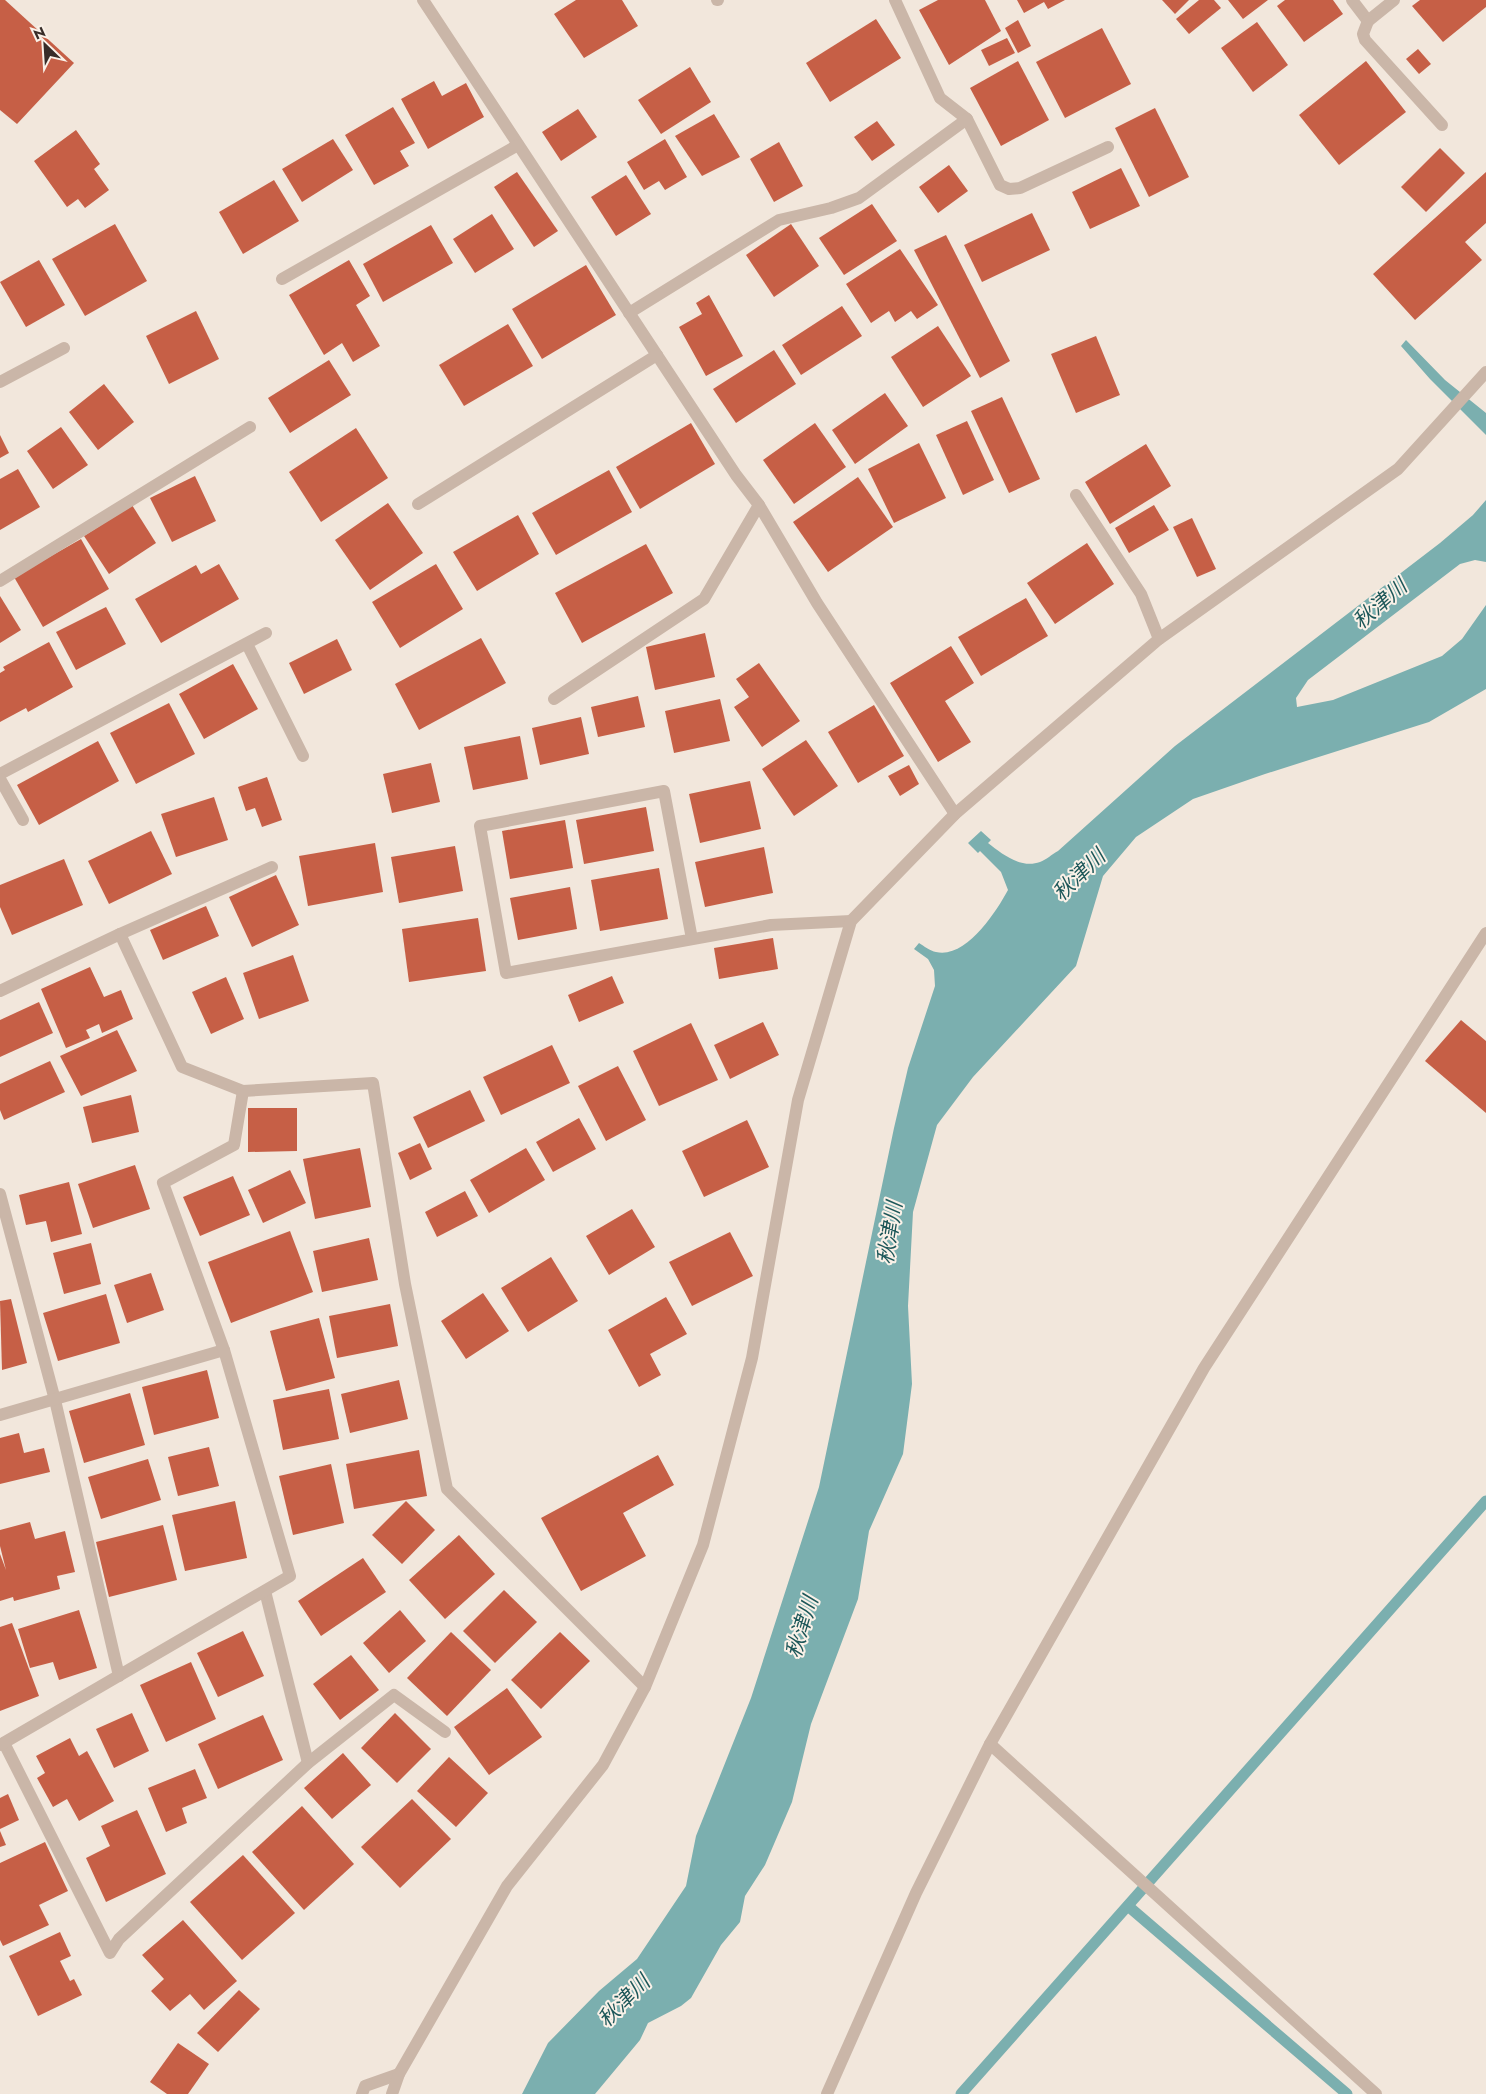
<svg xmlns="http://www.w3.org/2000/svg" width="1486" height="2094" viewBox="0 0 1486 2094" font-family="Jost,'Noto Sans JP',sans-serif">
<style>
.water{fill:#7bafaf}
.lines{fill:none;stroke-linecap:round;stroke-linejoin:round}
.stream{stroke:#7bafaf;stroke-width:11}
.building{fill:#c65f46}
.minor{stroke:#cab6a8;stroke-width:12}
.labels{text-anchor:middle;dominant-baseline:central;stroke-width:4;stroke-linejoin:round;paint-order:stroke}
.water-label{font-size:21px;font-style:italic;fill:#1d5759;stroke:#faf1e8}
</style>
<rect width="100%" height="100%" fill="#f2e7dc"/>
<g class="water">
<path d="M 1406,340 L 1445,380 L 1486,413 L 1486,435 L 1430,379 L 1401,346 Z"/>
<path d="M 1486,500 L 1486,562 L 1475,560 L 1460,564 L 1308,680 L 1296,698 L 1297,707 L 1333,700 L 1442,656 L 1462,639 L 1486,605 L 1486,689 L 1429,722 L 1265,774 L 1193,799 L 1136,837 L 1103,876 L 1076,966 L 973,1077 L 937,1125 L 913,1212 L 908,1306 L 912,1384 L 903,1454 L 869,1531 L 858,1599 L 811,1724 L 792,1802 L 765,1865 L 745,1896 L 740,1922 L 721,1945 L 691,1998 L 681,2006 L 648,2023 L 640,2040 L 595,2094 L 522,2094 L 548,2043 L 599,1991 L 637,1959 L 686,1886 L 696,1836 L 751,1698 L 819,1487 L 894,1128 L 908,1068 L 935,986 L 934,970 L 928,959 L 914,949 L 919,943 C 924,946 930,951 936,952 C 966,959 996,912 1008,890 L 1001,872 L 980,851 L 978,853 L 968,843 L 981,831 L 991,840 L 988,843 C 1002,854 1021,869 1040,862 C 1046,860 1052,854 1058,851 L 1175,746 L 1440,543 L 1473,515 Z"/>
</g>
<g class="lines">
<g class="stream">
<path d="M 1128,1906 L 1347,2094"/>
<path d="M 961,2094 L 1486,1501"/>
</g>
</g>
<g class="building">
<path d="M 0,0 L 5,0 L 74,63 L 17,124 L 0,110 Z"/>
<path d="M 576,0 L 622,0 L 638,26 L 584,58 L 554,14 Z"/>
<path d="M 938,0 L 985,0 L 1001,31 L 949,65 L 919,10 Z"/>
<path d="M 1017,0 L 1065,0 L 1048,9 L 1044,2 L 1024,13 Z"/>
<path d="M 1162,0 L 1189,0 L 1175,14 Z"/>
<path d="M 1199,0 L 1214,0 L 1221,8 L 1189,34 L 1176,19 Z"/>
<path d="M 1228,0 L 1268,0 L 1243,19 Z"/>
<path d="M 1285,0 L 1333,0 L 1343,14 L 1304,42 L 1277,6 Z"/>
<path d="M 1420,0 L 1486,0 L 1486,7 L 1443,42 L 1412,6 Z"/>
<path d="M 876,19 L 901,58 L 830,102 L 806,63 Z"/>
<path d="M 1018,20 L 1031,46 L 1018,53 L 1005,28 Z"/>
<path d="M 1257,22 L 1288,65 L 1253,92 L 1221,48 Z"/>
<path d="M 1102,28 L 1131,84 L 1065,118 L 1036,62 Z"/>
<path d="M 1007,38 L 1015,53 L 989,66 L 981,50 Z"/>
<path d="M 1418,49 L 1431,64 L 1419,74 L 1406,59 Z"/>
<path d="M 1018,61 L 1049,120 L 1001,146 L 970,88 Z"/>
<path d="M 1366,61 L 1406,112 L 1339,165 L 1299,115 Z"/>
<path d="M 690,67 L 711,102 L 661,134 L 638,100 Z"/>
<path d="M 434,81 L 442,96 L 466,83 L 484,117 L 428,149 L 401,99 Z"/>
<path d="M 393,107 L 415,143 L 400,151 L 409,166 L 374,185 L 345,135 Z"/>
<path d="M 1155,108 L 1189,177 L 1149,197 L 1115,128 Z"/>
<path d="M 578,109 L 597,137 L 561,161 L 542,132 Z"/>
<path d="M 714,114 L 740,157 L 702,176 L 675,136 Z"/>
<path d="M 877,121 L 895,145 L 872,161 L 854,137 Z"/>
<path d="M 76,130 L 100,164 L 94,169 L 109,190 L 85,208 L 78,199 L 67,207 L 34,161 Z"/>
<path d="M 333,139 L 353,170 L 302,202 L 282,169 Z"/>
<path d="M 665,139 L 687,177 L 665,190 L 659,181 L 644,190 L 627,162 Z"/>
<path d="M 779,142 L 803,186 L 774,202 L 750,159 Z"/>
<path d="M 1440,148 L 1465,173 L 1426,212 L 1401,187 Z"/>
<path d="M 949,165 L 968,191 L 938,213 L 919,187 Z"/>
<path d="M 1121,168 L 1140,206 L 1090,229 L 1072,192 Z"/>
<path d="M 517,172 L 558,231 L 534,247 L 494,187 Z"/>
<path d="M 1486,172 L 1486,223 L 1465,242 L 1482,260 L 1415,320 L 1373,274 Z"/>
<path d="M 626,175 L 651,214 L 616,236 L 591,197 Z"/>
<path d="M 274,180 L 299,221 L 243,254 L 219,212 Z"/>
<path d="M 872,204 L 897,241 L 844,275 L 819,238 Z"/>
<path d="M 1032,213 L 1050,250 L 982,282 L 964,245 Z"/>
<path d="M 492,214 L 514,249 L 475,273 L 453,239 Z"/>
<path d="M 115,224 L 147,281 L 85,316 L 52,259 Z"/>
<path d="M 791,224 L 819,266 L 774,297 L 746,255 Z"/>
<path d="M 431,225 L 453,263 L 383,302 L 363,264 Z"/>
<path d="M 946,235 L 1010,361 L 980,378 L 914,250 Z"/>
<path d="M 900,249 L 938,305 L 917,319 L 911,311 L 895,322 L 889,311 L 871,323 L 846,284 Z"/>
<path d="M 39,260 L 65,305 L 26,327 L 0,282 Z"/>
<path d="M 349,260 L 370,296 L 356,305 L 380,346 L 353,362 L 342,343 L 324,355 L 289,295 Z"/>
<path d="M 586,265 L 616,315 L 542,359 L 512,309 Z"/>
<path d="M 709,295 L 743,356 L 706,376 L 679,327 L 702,314 L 696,303 Z"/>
<path d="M 842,306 L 862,336 L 801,375 L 782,345 Z"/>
<path d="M 196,311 L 219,359 L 169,384 L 146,336 Z"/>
<path d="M 508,324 L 533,366 L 464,406 L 439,365 Z"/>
<path d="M 938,326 L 971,376 L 923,407 L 891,357 Z"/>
<path d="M 1096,336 L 1120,395 L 1076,413 L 1051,354 Z"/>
<path d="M 774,350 L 796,384 L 736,423 L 713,389 Z"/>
<path d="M 329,360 L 351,395 L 290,433 L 268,398 Z"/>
<path d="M 104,384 L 134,422 L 98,450 L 69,412 Z"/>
<path d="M 885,393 L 908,426 L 855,464 L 832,430 Z"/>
<path d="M 1002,397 L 1040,479 L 1009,493 L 971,411 Z"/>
<path d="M 967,421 L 994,480 L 963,495 L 936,435 Z"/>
<path d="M 691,423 L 715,464 L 640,509 L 616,467 Z"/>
<path d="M 815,423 L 846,467 L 794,504 L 763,460 Z"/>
<path d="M 61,427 L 88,465 L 53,489 L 27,451 Z"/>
<path d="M 356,428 L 388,478 L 321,522 L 289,472 Z"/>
<path d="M 0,435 L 9,453 L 0,458 Z"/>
<path d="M 919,443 L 946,498 L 894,523 L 868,469 Z"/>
<path d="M 1146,444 L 1171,486 L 1110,524 L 1085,482 Z"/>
<path d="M 18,469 L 40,507 L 0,530 L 0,479 Z"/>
<path d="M 609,470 L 632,512 L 556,555 L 532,513 Z"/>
<path d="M 195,476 L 216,521 L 172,542 L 150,498 Z"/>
<path d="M 858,477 L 893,527 L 828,572 L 793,522 Z"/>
<path d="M 388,503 L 423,553 L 370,590 L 335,540 Z"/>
<path d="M 132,505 L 156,543 L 109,574 L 84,536 Z"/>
<path d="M 1154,505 L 1169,530 L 1129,553 L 1115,528 Z"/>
<path d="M 518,515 L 539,554 L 477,591 L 453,552 Z"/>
<path d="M 1192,518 L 1216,569 L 1197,577 L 1173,527 Z"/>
<path d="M 81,539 L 109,589 L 43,627 L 14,577 Z"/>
<path d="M 1087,543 L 1114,584 L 1055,624 L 1027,583 Z"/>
<path d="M 646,544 L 673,593 L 582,643 L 555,593 Z"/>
<path d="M 219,564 L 239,599 L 161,643 L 135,599 L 196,565 L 201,574 Z"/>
<path d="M 436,564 L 463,609 L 400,648 L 372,602 Z"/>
<path d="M 0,596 L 21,630 L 0,643 Z"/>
<path d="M 1026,598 L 1048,636 L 981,676 L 958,637 Z"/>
<path d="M 106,607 L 126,644 L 76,670 L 56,632 Z"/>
<path d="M 705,633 L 715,677 L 655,690 L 646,647 Z"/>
<path d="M 481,638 L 506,683 L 419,730 L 395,684 Z"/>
<path d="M 337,639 L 352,670 L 304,694 L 289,663 Z"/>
<path d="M 49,642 L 73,687 L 28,712 L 26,708 L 0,722 L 0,673 L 5,670 L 3,667 Z"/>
<path d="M 951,646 L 974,683 L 945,701 L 971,742 L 938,762 L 890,683 Z"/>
<path d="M 759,663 L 800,721 L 762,747 L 734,707 L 749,697 L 736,679 Z"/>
<path d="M 233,664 L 258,709 L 204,739 L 179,694 Z"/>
<path d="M 638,696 L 645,727 L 598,737 L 591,707 Z"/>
<path d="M 720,699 L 730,741 L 674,753 L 665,711 Z"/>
<path d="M 169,703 L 195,754 L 136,784 L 110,733 Z"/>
<path d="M 874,705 L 904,756 L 858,783 L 828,732 Z"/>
<path d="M 581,717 L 589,754 L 540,765 L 532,728 Z"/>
<path d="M 520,736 L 528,779 L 473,790 L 464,747 Z"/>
<path d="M 806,740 L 838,786 L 794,816 L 762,769 Z"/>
<path d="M 98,741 L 119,781 L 39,825 L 17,785 Z"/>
<path d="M 431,763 L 440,802 L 392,813 L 383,774 Z"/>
<path d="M 909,765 L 919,784 L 900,796 L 888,776 Z"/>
<path d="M 267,777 L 282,820 L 262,827 L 255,808 L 246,811 L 238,787 Z"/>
<path d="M 750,781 L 761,829 L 700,843 L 689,794 Z"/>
<path d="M 214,797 L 228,840 L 176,857 L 161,814 Z"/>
<path d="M 646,807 L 654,851 L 584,864 L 576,820 Z"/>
<path d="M 565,820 L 573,868 L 510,879 L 502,831 Z"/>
<path d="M 151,831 L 172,874 L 109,904 L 88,861 Z"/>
<path d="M 375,843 L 383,892 L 308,906 L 299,856 Z"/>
<path d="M 455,846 L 463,891 L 399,903 L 391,857 Z"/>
<path d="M 764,847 L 773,893 L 705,907 L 695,862 Z"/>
<path d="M 64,859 L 83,905 L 12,935 L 0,907 L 0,885 Z"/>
<path d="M 659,868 L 668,919 L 600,931 L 591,880 Z"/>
<path d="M 276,875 L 299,925 L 252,947 L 229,897 Z"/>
<path d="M 570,887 L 577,929 L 518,940 L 510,898 Z"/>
<path d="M 206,906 L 219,936 L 163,960 L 150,930 Z"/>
<path d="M 478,918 L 486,971 L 409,982 L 402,929 Z"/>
<path d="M 773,938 L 778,969 L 719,979 L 714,948 Z"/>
<path d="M 293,955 L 309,1001 L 259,1019 L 243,973 Z"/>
<path d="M 90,967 L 104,997 L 121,990 L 133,1019 L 102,1033 L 99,1024 L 86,1030 L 90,1038 L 66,1048 L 41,989 Z"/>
<path d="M 612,976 L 624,1003 L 579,1022 L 568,995 Z"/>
<path d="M 226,977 L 244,1019 L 211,1034 L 192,992 Z"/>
<path d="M 39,1002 L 53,1033 L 0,1057 L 0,1020 Z"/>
<path d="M 1461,1020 L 1486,1041 L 1486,1113 L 1425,1061 Z"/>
<path d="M 763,1022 L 779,1055 L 730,1079 L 714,1045 Z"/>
<path d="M 691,1023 L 718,1080 L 659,1106 L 633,1051 Z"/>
<path d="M 117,1030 L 137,1071 L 81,1096 L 60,1056 Z"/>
<path d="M 552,1045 L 570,1083 L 501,1115 L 483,1077 Z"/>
<path d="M 50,1061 L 65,1092 L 4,1120 L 0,1110 L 0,1084 Z"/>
<path d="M 618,1066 L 646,1120 L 606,1141 L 578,1086 Z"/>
<path d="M 470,1090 L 485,1121 L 428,1148 L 413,1117 Z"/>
<path d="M 131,1095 L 139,1132 L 92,1143 L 83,1107 Z"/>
<path d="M 248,1108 L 297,1108 L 297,1151 L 248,1152 Z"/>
<path d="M 579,1118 L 596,1149 L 553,1172 L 536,1142 Z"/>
<path d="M 747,1120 L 769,1167 L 704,1197 L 682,1151 Z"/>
<path d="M 420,1143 L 432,1169 L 410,1180 L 398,1153 Z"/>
<path d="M 360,1148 L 371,1207 L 315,1219 L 303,1159 Z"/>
<path d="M 526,1148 L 545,1180 L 489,1213 L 470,1180 Z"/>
<path d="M 135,1165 L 150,1209 L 93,1228 L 78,1184 Z"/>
<path d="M 290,1170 L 306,1203 L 263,1223 L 248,1190 Z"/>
<path d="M 233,1176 L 250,1215 L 200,1236 L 183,1197 Z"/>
<path d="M 69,1182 L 82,1234 L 51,1242 L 46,1221 L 26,1225 L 19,1195 Z"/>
<path d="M 465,1191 L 478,1216 L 437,1237 L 425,1212 Z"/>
<path d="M 632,1209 L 655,1247 L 609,1275 L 586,1236 Z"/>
<path d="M 290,1231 L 313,1292 L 231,1323 L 208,1262 Z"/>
<path d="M 730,1232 L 753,1276 L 692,1306 L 669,1262 Z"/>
<path d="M 369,1238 L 378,1280 L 322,1292 L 313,1251 Z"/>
<path d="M 91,1243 L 101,1284 L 64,1294 L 53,1253 Z"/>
<path d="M 551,1257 L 578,1301 L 528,1332 L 501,1288 Z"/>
<path d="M 151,1273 L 164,1310 L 127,1323 L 114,1285 Z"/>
<path d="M 483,1293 L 509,1331 L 466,1359 L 441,1321 Z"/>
<path d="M 106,1294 L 120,1343 L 58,1361 L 43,1313 Z"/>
<path d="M 666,1297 L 687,1334 L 650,1354 L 661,1375 L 639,1387 L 608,1330 Z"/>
<path d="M 11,1299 L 27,1363 L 2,1370 L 0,1301 Z"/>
<path d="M 390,1304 L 398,1346 L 337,1358 L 329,1316 Z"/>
<path d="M 319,1318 L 335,1378 L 286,1391 L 270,1331 Z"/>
<path d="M 207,1370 L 219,1418 L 154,1435 L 142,1387 Z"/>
<path d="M 399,1380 L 408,1419 L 350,1433 L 341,1394 Z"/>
<path d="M 329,1389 L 339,1439 L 283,1450 L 273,1400 Z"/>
<path d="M 130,1393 L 145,1445 L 84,1463 L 69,1411 Z"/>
<path d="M 19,1433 L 24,1453 L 44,1448 L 50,1472 L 0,1484 L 0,1438 Z"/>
<path d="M 209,1447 L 219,1486 L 178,1496 L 168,1457 Z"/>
<path d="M 419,1450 L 427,1496 L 354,1509 L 346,1464 Z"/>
<path d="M 658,1455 L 674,1485 L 623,1513 L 646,1556 L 581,1591 L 541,1518 Z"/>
<path d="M 148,1459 L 161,1500 L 101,1519 L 88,1477 Z"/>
<path d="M 331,1464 L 344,1523 L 293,1535 L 279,1476 Z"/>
<path d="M 235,1501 L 247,1558 L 185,1571 L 172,1515 Z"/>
<path d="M 406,1501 L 435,1530 L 402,1564 L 372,1535 Z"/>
<path d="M 30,1522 L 35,1539 L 65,1531 L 75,1572 L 57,1576 L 60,1589 L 14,1601 L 13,1597 L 0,1601 L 0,1554 L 6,1570 L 0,1546 L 0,1530 Z"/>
<path d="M 163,1525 L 177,1580 L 109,1597 L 96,1542 Z"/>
<path d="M 459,1535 L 495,1574 L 445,1619 L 409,1580 Z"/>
<path d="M 363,1558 L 386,1592 L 321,1636 L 298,1601 Z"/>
<path d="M 504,1590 L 537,1622 L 495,1663 L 463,1631 Z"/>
<path d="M 79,1610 L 97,1668 L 59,1680 L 53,1662 L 30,1668 L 18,1629 Z"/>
<path d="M 400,1610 L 426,1641 L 389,1673 L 363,1643 Z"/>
<path d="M 12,1623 L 39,1696 L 0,1711 L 0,1627 Z"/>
<path d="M 243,1631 L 264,1676 L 218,1697 L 197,1653 Z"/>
<path d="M 451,1632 L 491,1670 L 447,1716 L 407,1678 Z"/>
<path d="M 560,1632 L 590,1661 L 541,1709 L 511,1680 Z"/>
<path d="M 351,1655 L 379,1690 L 340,1720 L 313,1684 Z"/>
<path d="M 191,1662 L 216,1719 L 166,1742 L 140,1685 Z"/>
<path d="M 507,1688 L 542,1737 L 489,1775 L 454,1727 Z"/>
<path d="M 132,1713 L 149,1751 L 114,1768 L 96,1729 Z"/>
<path d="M 395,1713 L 431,1749 L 397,1783 L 361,1748 Z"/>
<path d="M 263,1715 L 283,1760 L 218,1789 L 198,1744 Z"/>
<path d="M 70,1738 L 79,1756 L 87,1751 L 114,1801 L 79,1821 L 67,1799 L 53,1807 L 37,1778 L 45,1773 L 36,1756 Z"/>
<path d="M 343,1753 L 371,1785 L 332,1819 L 304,1788 Z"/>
<path d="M 449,1757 L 488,1793 L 456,1827 L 417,1791 Z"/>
<path d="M 195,1769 L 207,1798 L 182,1808 L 187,1823 L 166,1832 L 148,1788 Z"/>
<path d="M 8,1794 L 19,1820 L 0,1829 L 0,1798 Z"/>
<path d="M 412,1799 L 451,1839 L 400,1888 L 361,1847 Z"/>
<path d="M 302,1806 L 354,1864 L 304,1910 L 252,1852 Z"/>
<path d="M 137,1810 L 166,1874 L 106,1902 L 86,1858 L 110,1846 L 101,1826 Z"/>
<path d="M 0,1831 L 6,1845 L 0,1847 Z"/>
<path d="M 45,1842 L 68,1891 L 39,1905 L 49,1925 L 3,1946 L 0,1940 L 0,1863 Z"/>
<path d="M 243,1855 L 295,1913 L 242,1960 L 190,1902 Z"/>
<path d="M 183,1920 L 237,1981 L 204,2010 L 190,1994 L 170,2011 L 151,1991 L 164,1979 L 142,1955 Z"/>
<path d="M 60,1932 L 71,1956 L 60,1961 L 70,1981 L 74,1979 L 82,1995 L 38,2016 L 9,1956 Z"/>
<path d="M 239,1990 L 260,2009 L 218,2052 L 197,2033 Z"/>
<path d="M 178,2043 L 209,2064 L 188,2094 L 167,2094 L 150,2082 Z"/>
</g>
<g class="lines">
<g class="minor">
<path d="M 423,0 L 736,475 L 759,505 L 817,603 L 955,814"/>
<path d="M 717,0 L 718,0"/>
<path d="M 895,0 L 940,98 L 967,119 L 1000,185 L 1009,189 L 1020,188 L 1108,147"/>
<path d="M 1352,0 L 1368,21 L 1394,0"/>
<path d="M 1368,21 L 1363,34 L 1365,40 L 1442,125"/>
<path d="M 282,279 L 518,145"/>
<path d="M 629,313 L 779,220 L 831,208 L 859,198 L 967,119"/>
<path d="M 0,382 L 64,348"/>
<path d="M 1076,495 L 1141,594 L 1159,639"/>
<path d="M 418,504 L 657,355"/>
<path d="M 0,581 L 250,427"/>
<path d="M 247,644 L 303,756"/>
<path d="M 554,699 L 704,599 L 759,505"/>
<path d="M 0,774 L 266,633"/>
<path d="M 0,779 L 23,820"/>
<path d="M 120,934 L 182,1067 L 243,1091 L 373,1083 L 405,1284 L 447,1489 L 645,1687"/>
<path d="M 692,939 L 664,791 L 480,826 L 506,973 L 771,925 L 851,921"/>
<path d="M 0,991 L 120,934 L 272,867"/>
<path d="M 0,1194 L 55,1400 L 119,1676"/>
<path d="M 0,1415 L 224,1350"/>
<path d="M 265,1591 L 308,1763"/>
<path d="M 4,1743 L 110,1953 L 119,1939 L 308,1763 L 394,1695 L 445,1732"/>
<path d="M 990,1744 L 1376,2094"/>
<path d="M 0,1745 L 290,1576 L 224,1350 L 163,1183 L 234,1145 L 243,1091"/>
<path d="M 362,2094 L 365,2086 L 399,2074"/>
<path d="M 392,2094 L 399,2074 L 507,1886 L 603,1765 L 645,1687 L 703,1545 L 752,1358 L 798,1100 L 851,921 L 955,814 L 1159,639 L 1398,469 L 1486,372"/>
<path d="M 827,2094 L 916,1893 L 990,1744 L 1204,1368 L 1486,933"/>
</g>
</g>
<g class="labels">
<g class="water-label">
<text transform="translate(1380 604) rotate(-41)">秋津川</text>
<text transform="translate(1079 875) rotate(-44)">秋津川</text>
<text transform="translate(890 1233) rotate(-81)">秋津川</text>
<text transform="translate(802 1627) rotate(-73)">秋津川</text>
<text transform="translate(624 2001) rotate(-45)">秋津川</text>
</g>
</g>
<g transform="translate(45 45) rotate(335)" stroke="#faf1e8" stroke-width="4" paint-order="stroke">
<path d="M0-4L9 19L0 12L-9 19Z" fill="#372c28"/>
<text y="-8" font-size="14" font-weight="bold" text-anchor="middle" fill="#372c28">N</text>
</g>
</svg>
